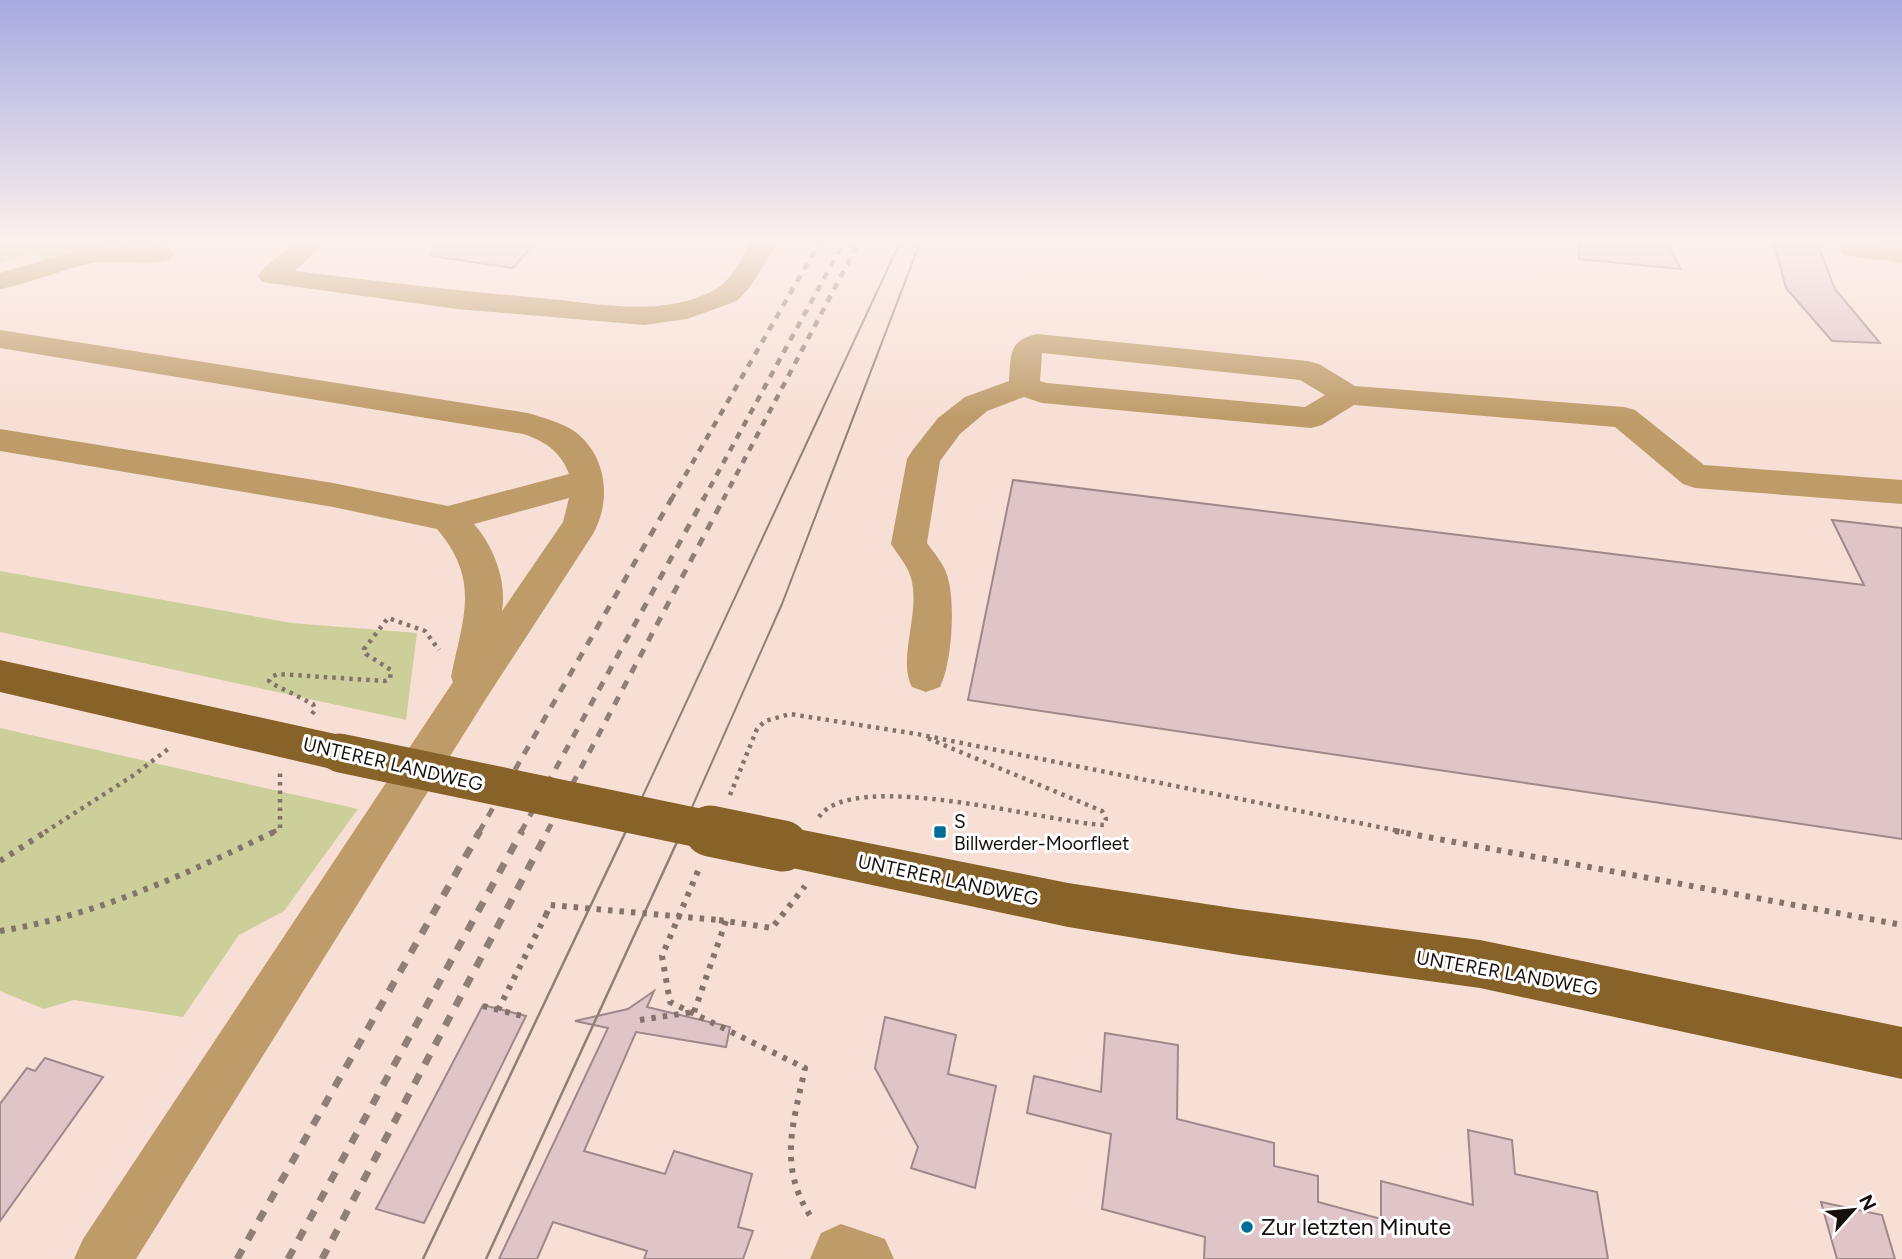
<svg xmlns="http://www.w3.org/2000/svg" width="1902" height="1259" viewBox="0 0 1902 1259" font-family="Figtree,sans-serif">
<style>
.green{fill:#cdcf9b}
.building{fill:#e0c5c8;stroke:#a0878a;stroke-width:2}
.lines{fill:none;stroke-linecap:round;stroke-linejoin:round}
.path-far1{stroke:#83736c;stroke-width:4.5;stroke-dasharray:3.5 5;stroke-linecap:butt}
.path{stroke:#83736c;stroke-width:6;stroke-dasharray:4.5 7;stroke-linecap:butt}
.minor{fill:#be9c6a;fill-rule:evenodd}
.major{fill:#886329;fill-rule:evenodd}
.tram-far1{stroke:#907f78;stroke-width:2}
.tram{stroke:#907f78;stroke-width:2.5}
.rail-far2{stroke:#907f78;stroke-width:4.5;stroke-dasharray:7 7;stroke-linecap:butt}
.rail-far1{stroke:#907f78;stroke-width:5;stroke-dasharray:9 9;stroke-linecap:butt}
.rail{stroke:#907f78;stroke-width:7;stroke-dasharray:11 11;stroke-linecap:butt}
.path-bridge{stroke:#83736c;stroke-width:6;stroke-dasharray:4.5 7;stroke-linecap:butt}
.major-bridge-far1{stroke:#886329;stroke-width:39}
.major-bridge{stroke:#886329;stroke-width:51}
.poi-dot{fill:#026b98;stroke:#fff;stroke-width:2.5}
.labels{text-anchor:middle;dominant-baseline:central;stroke-width:6;stroke-linejoin:round;paint-order:stroke}
.street-label{font-size:19px;fill:#170f0c;stroke:#fff}
.poi-label{font-size:19px;fill:#170f0c;stroke:#fff;text-anchor:start}
.near-poi-label{font-size:23px;fill:#170f0c;stroke:#fff;text-anchor:start}
</style>
<rect width="100%" height="100%" fill="#f8dfd5"/>
<g class="green">
<path d="M 0,240 L 178,240 L 171,246 L 117,243 L 43,261 L 32,253 L 0,264 Z"/>
<path d="M 0,571 L 292,623 L 417,633 L 406,720 L 0,632 Z"/>
<path d="M 0,728 L 358,809 L 284,911 L 239,935 L 183,1017 L 74,1000 L 44,1009 L 0,991 Z"/>
</g>
<g class="building">
<path d="M 432,240 L 538,240 L 513,268 L 431,256 Z"/>
<path d="M 1580,240 L 1666,240 L 1681,269 L 1579,259 Z"/>
<path d="M 1773,240 L 1818,245 L 1835,289 L 1880,343 L 1832,341 L 1786,288 Z"/>
<path d="M 1013,480 L 1864,585 L 1832,520 L 1902,528 L 1902,839 L 968,700 Z"/>
<path d="M 654,991 L 647,1007 L 730,1027 L 726,1047 L 636,1032 L 584,1151 L 665,1174 L 674,1151 L 752,1174 L 738,1227 L 753,1231 L 743,1259 L 644,1259 L 647,1251 L 553,1222 L 537,1259 L 499,1259 L 608,1028 L 575,1021 L 628,1009 Z"/>
<path d="M 483,1005 L 526,1016 L 424,1223 L 376,1209 Z"/>
<path d="M 885,1017 L 956,1035 L 948,1074 L 996,1086 L 975,1188 L 911,1168 L 918,1147 L 875,1068 Z"/>
<path d="M 1105,1033 L 1178,1045 L 1177,1119 L 1274,1143 L 1274,1166 L 1318,1176 L 1318,1202 L 1381,1219 L 1381,1181 L 1473,1205 L 1468,1130 L 1512,1140 L 1515,1174 L 1597,1192 L 1608,1259 L 1204,1259 L 1205,1237 L 1102,1209 L 1111,1134 L 1027,1113 L 1034,1076 L 1101,1092 Z"/>
<path d="M 45,1058 L 103,1077 L 0,1221 L 0,1104 L 27,1068 L 35,1071 Z"/>
<path d="M 1821,1202 L 1882,1215 L 1895,1259 L 1837,1259 Z"/>
</g>
<g class="lines">
<g class="path-far1">
<path d="M 312,714 L 315,710 L 313,704 L 273,684 L 269,681 L 271,677 L 278,674 L 385,681 L 390,679 L 391,670 L 366,654 L 364,649 L 388,618 L 425,631 L 439,650"/>
<path d="M 730,795 L 757,729 L 765,721 L 790,714 L 917,734 L 1404,832"/>
<path d="M 819,817 C 852,767 1050,823 1104,825 L 1106,819 L 1102,811 L 927,738"/>
<path d="M 45,832 L 134,775 L 168,749"/>
<path d="M 273,832 L 280,829 L 280,773"/>
</g>
<g class="path">
<path d="M 1395,831 L 1902,925"/>
<path d="M 0,861 L 47,831"/>
<path d="M 698,871 L 662,956 L 670,1002 L 805,1068 C 793,1125 777,1168 813,1220"/>
<path d="M 719,920 L 772,928 L 805,886"/>
<path d="M 0,931 C 99,915 187,873 276,831"/>
<path d="M 483,1006 L 526,1017"/>
<path d="M 498,1010 L 546,915"/>
<path d="M 694,1012 L 726,921"/>
<path d="M 640,1020 L 693,1012"/>
</g>
<g class="minor">
<path d="M 297,240 L 327,240 L 295,271 C 376,281 458,291 540,298 C 597,303 660,318 713,291 C 731,282 742,257 752,240 L 779,240 L 750,287 L 737,301 L 687,319 L 644,325 L 457,309 L 262,282 L 258,276 L 262,270 Z"/>
<path d="M 1853,241 L 1902,247 L 1902,263 L 1843,255 L 1839,249 L 1843,243 Z"/>
<path d="M 125,244 L 170,248 L 174,254 L 170,260 C 146,266 119,259 94,263 C 62,269 32,283 0,289 L 0,273 L 79,250 Z"/>
<path d="M 0,330 L 528,413 C 544,418 560,422 574,431 C 607,455 612,500 593,534 L 482,705 L 136,1259 L 74,1259 L 83,1239 L 453,682 L 451,677 C 463,617 481,581 437,529 L 333,507 L 0,451 L 0,429 L 333,483 L 448,506 L 569,474 C 561,452 545,441 523,434 L 0,348 ZM 569,498 L 563,522 L 502,611 C 507,581 494,547 474,524 Z"/>
<path d="M 1037,334 L 1308,361 L 1319,364 L 1355,386 L 1624,407 L 1635,410 L 1704,465 L 1902,480 L 1902,504 L 1695,488 L 1683,484 L 1615,427 L 1354,405 L 1322,425 L 1311,428 L 1042,403 L 1024,397 L 987,411 L 960,434 L 940,461 L 927,543 C 934,553 944,564 947,575 C 956,601 952,664 940,687 L 926,692 L 912,687 C 897,659 921,612 911,578 C 908,566 897,554 891,544 L 907,459 L 912,451 L 938,418 L 965,397 L 1009,381 C 1011,354 1008,341 1037,334 ZM 1042,353 L 1300,380 L 1325,395 L 1305,407 L 1047,383 L 1040,381 Z"/>
<path d="M 841,1224 L 885,1239 L 894,1259 L 810,1259 L 821,1233 Z"/>
</g>
<g class="major">
<path d="M 0,660 L 340,735 L 355,740 L 361,753 L 355,766 L 340,771 L 0,692 Z"/>
<path d="M 783,826 L 1068,883 L 1239,909 L 1480,940 L 1902,1027 L 1902,1079 L 1480,988 L 1239,955 L 1068,927 L 783,866 L 767,860 L 761,846 L 767,832 Z"/>
</g>
<g class="tram-far1">
<path d="M 626,832 L 901,240"/>
<path d="M 681,832 L 782,604 L 921,240"/>
</g>
<g class="tram">
<path d="M 423,1259 L 626,831"/>
<path d="M 486,1259 L 682,831"/>
</g>
<g class="rail-far2">
<path d="M 671,500 L 821,240"/>
<path d="M 703,500 L 845,240"/>
<path d="M 723,500 L 860,240"/>
</g>
<g class="rail-far1">
<path d="M 479,832 L 672,498"/>
<path d="M 521,832 L 704,498"/>
<path d="M 547,832 L 724,498"/>
</g>
<g class="rail">
<path d="M 237,1259 L 480,831"/>
<path d="M 288,1259 L 522,831"/>
<path d="M 322,1259 L 548,831"/>
</g>
<path class="path-bridge" d="M 546,915 L 550,905 L 719,920"/>
<path class="major-bridge-far1" d="M 340,753 L 718,832"/>
<path class="major-bridge" d="M 710,831 L 783,846"/>
</g>
<linearGradient id="sky" x2="0" y2="1"><stop stop-color="#a7aae0"/><stop offset="0.58" stop-color="#fcf1ec"/><stop offset="1" stop-color="#fcf1ec" stop-opacity="0"/></linearGradient>
<rect width="1902" height="417" fill="url(#sky)"/>
<g class="poi-dot">
<rect x="933" y="825" width="14" height="14" rx="3.5"/>
<circle cx="1247" cy="1227" r="7"/>
</g>
<g class="labels">
<g class="street-label">
<text transform="translate(393 764) rotate(13)">UNTERER LANDWEG</text>
<text transform="translate(948 880) rotate(12)">UNTERER LANDWEG</text>
<text transform="translate(1507 973) rotate(10)">UNTERER LANDWEG</text>
</g>
<g class="poi-label">
<text x="954" y="821">S<tspan x="954" dy="22">Billwerder-Moorfleet</tspan></text>
</g>
<g class="near-poi-label">
<text x="1261" y="1227">Zur letzten Minute</text>
</g>
</g>
<g transform="translate(1853 1210) rotate(63)" stroke="#ffffff" stroke-width="5" paint-order="stroke">
<path d="M0-5L12 26L0 18L-12 26Z" fill="#170f0c"/>
<text y="-10" font-size="19" font-weight="bold" text-anchor="middle" fill="#170f0c">N</text>
</g>
</svg>
